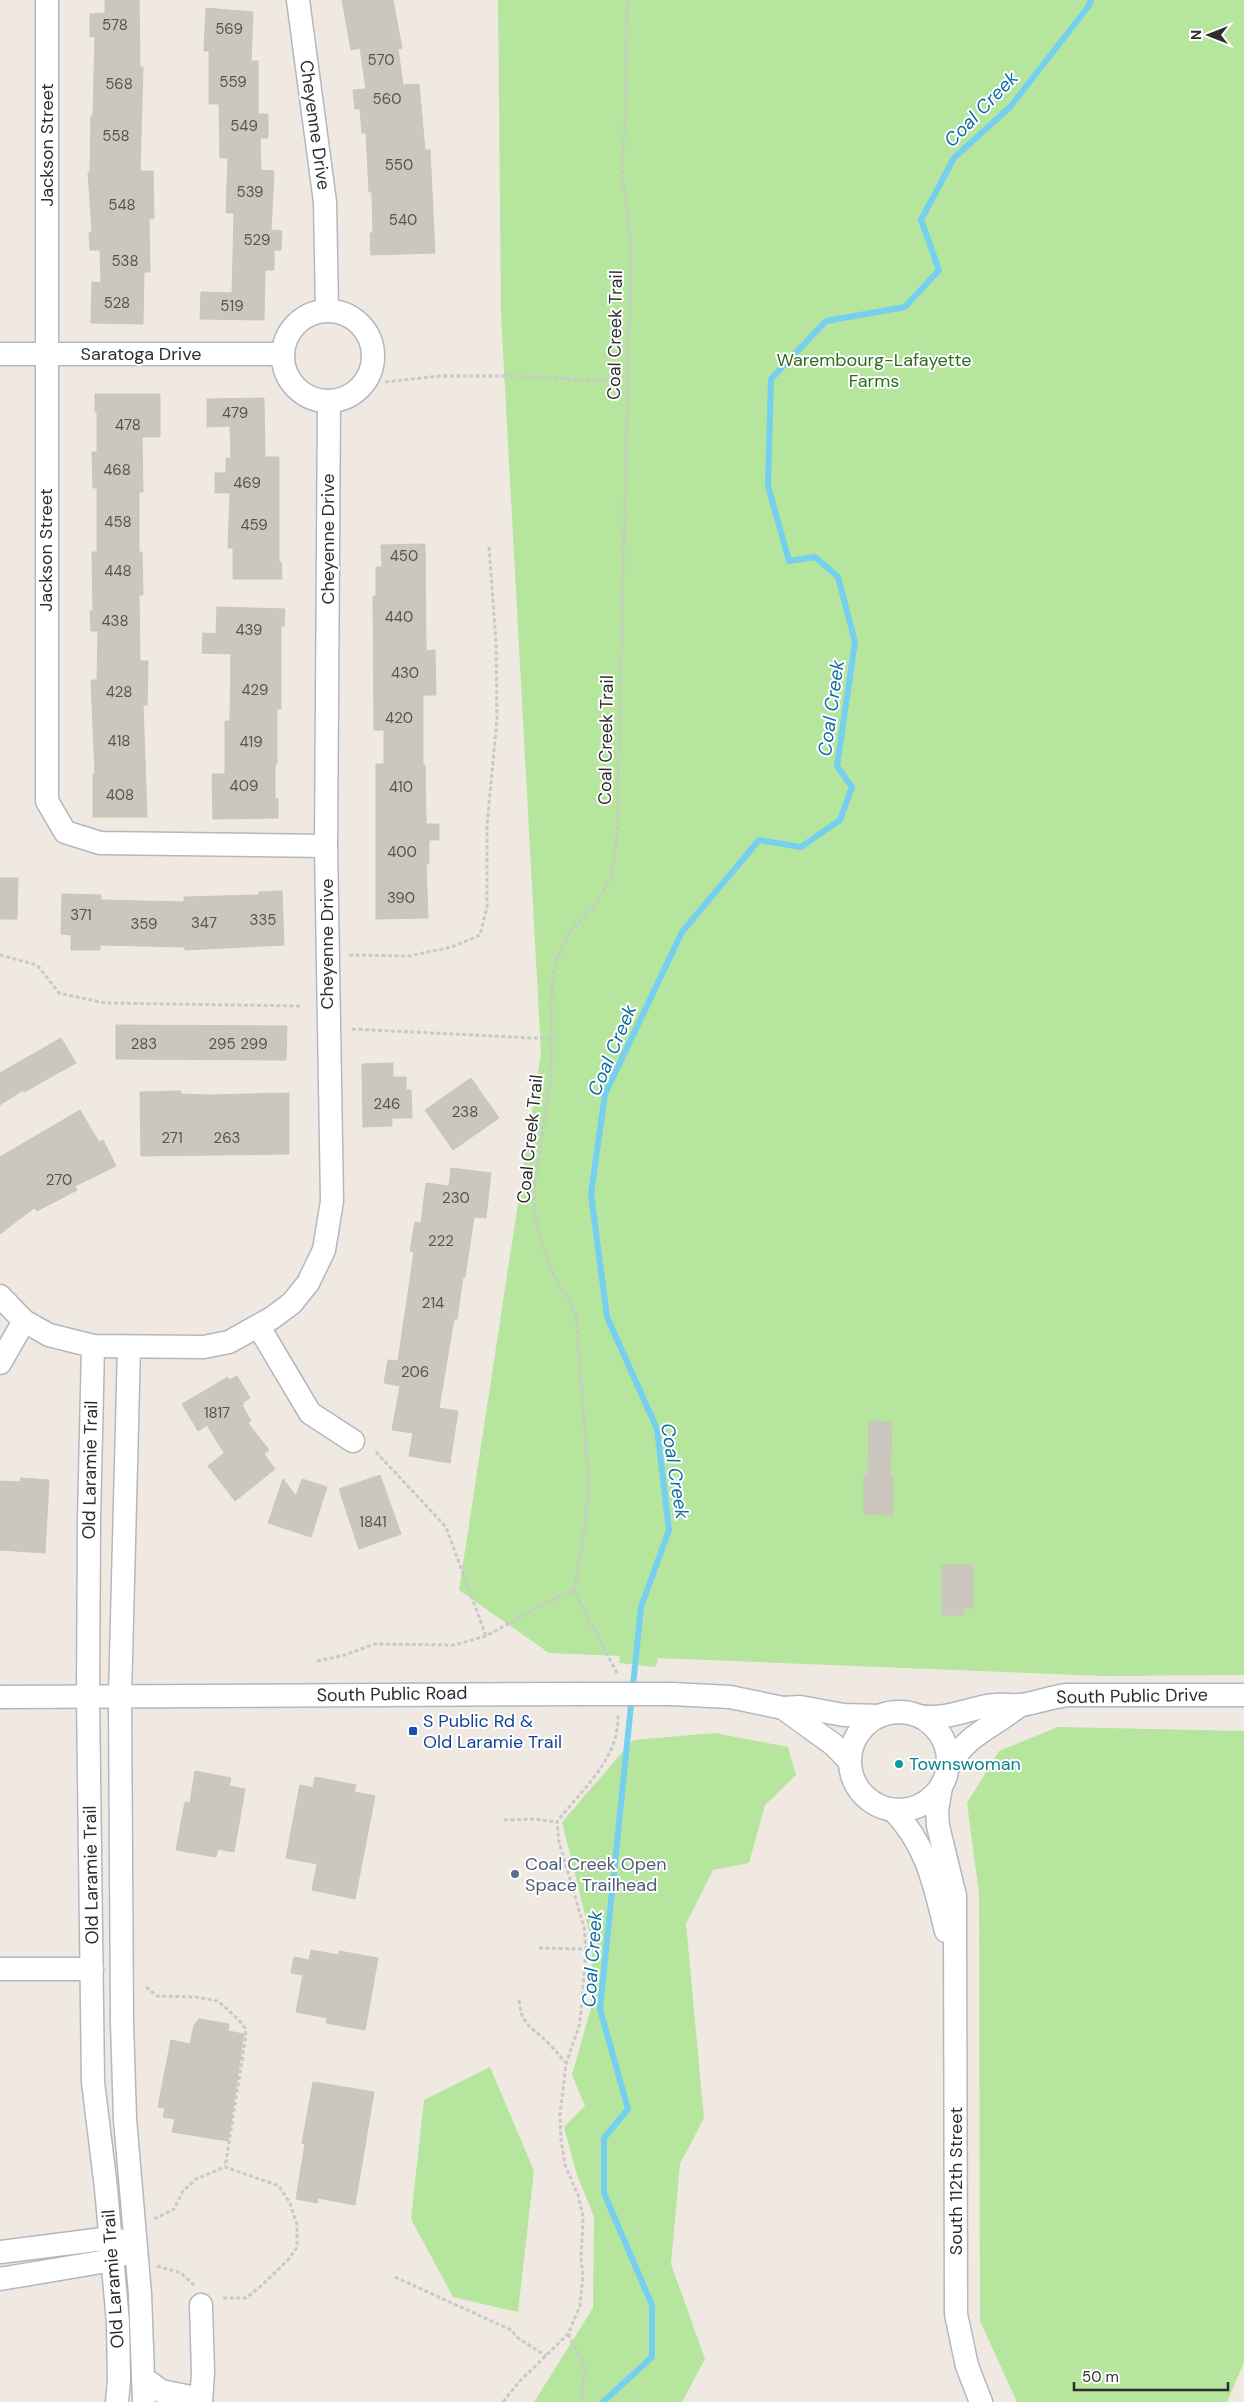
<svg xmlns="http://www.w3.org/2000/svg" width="1244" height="2402" viewBox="0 0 1244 2402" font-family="'DM Sans',sans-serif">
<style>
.green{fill:#b6e59e}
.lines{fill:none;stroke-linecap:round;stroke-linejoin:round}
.stream{stroke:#75cff0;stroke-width:6}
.building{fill:#cbc7bf;stroke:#cbc5ba}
.minor-casing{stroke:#b4b7c1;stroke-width:25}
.path{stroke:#c9c9c9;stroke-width:3;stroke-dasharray:4 2.5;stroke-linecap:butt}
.minor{stroke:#fff;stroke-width:22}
.minor-bridge-casing{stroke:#b4b7c1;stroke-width:25;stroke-linecap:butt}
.minor-bridge{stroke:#fff;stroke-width:22}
.transit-dot{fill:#1a4fb4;stroke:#fff;stroke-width:2}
.culture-dot{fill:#0f9aa8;stroke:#fff;stroke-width:2}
.service-dot{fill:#5c6f8a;stroke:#fff;stroke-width:2}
.labels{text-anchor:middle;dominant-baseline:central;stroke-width:4;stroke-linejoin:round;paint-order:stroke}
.number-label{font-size:15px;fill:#555452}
.street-label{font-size:18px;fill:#2e2e2e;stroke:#fff}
.park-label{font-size:18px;fill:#2c6e1b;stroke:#fff}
.transit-label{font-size:18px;fill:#164399;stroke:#fff;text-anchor:start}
.culture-label{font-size:18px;fill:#0d838f;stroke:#fff;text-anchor:start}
.service-label{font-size:18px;fill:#4e5e75;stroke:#fff;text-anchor:start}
.water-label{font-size:19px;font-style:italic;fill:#0d6fa3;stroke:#fff}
</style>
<rect width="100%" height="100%" fill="#efe9e1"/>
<g class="green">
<path d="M 498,0 L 1244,0 L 1244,1675 L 1103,1676 L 658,1658 L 656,1667 L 619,1663 L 620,1656 L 549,1653 L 459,1590 L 541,1053 L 501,314 Z"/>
<path d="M 1058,1727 L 1244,1731 L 1244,2362 L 1227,2402 L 1017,2402 L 980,2321 L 979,1894 L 967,1803 L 999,1751 Z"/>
<path d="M 715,1733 L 788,1747 L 796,1775 L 765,1805 L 749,1863 L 713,1870 L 686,1924 L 704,2118 L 680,2164 L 671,2264 L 705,2359 L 682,2402 L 534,2402 L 593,2308 L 594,2217 L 576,2172 L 564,2127 L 585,2106 L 572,2075 L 591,2008 L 592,1943 L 562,1822 L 633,1740 Z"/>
<path d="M 490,2067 L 534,2171 L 518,2312 L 453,2297 L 411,2219 L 424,2100 Z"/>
</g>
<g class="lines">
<path class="stream" d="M 603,2402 L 652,2357 L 652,2305 L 604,2193 L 604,2138 L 628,2109 L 600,2009 L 641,1607 L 669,1530 L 657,1429 L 607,1317 L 591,1194 L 605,1094 L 682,932 L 759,840 L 801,847 L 840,820 L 852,787 L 837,766 L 855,642 L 838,577 L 815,557 L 789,561 L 768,486 L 771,379 L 826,321 L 905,307 L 939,270 L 921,220 L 954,158 L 1010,107 L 1088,7 L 1091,0"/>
</g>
<g class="building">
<path d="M 105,0 L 139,0 L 140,67 L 143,67 L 140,171 L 153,171 L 154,218 L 149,219 L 150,272 L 144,272 L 143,324 L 91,323 L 92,282 L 101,283 L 100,250 L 90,250 L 89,232 L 92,232 L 88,172 L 90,172 L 91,116 L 93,116 L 95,36 L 90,37 L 90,14 L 105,13 Z"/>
<path d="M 342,0 L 393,0 L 402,48 L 398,49 L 403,85 L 419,84 L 425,150 L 430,150 L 435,253 L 371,255 L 370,233 L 373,233 L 372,192 L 369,192 L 366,133 L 362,133 L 360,109 L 355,109 L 353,90 L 366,89 L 360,48 L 351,50 Z"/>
<path d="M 206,8 L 253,12 L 251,61 L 258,61 L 258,114 L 268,114 L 268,138 L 260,138 L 261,170 L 274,171 L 271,230 L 282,231 L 281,250 L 274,250 L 274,270 L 265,270 L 264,320 L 200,319 L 201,292 L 232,293 L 234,213 L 226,213 L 228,158 L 220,158 L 219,104 L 209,104 L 209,51 L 204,51 Z"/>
<path d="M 95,394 L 160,394 L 160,437 L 142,437 L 143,492 L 139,492 L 139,552 L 142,552 L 143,595 L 139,595 L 140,661 L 148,661 L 147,705 L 143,705 L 147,817 L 93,817 L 93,774 L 95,774 L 91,680 L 97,680 L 98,631 L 91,631 L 90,611 L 93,611 L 92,552 L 97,552 L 97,488 L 93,488 L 92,452 L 97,452 L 97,412 L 95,412 Z"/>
<path d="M 264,398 L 265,457 L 279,457 L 279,562 L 281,562 L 282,579 L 233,579 L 233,548 L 228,548 L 230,493 L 215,493 L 215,473 L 226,473 L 226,458 L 231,458 L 230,426 L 207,427 L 207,399 Z"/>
<path d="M 425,544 L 426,651 L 435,650 L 436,695 L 423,695 L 423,765 L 425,765 L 426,824 L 439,824 L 439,840 L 429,840 L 429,864 L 426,864 L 428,918 L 376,919 L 376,764 L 384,764 L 384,730 L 374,730 L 373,596 L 376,596 L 376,567 L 382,567 L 381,545 Z"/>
<path d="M 217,607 L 285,609 L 284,626 L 281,626 L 281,709 L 277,709 L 277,764 L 275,764 L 275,799 L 278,798 L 278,818 L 213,819 L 212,774 L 225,774 L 225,721 L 230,721 L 231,654 L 202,653 L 203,633 L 216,634 Z"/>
<path d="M 0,878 L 18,878 L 17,919 L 0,919 Z"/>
<path d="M 282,891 L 284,945 L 185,950 L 185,947 L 100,945 L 100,950 L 71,950 L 71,935 L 61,934 L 62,894 L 101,895 L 101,900 L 184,902 L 184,897 L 259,895 L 259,892 Z"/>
<path d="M 116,1025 L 287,1026 L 286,1060 L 116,1059 Z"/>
<path d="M 61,1038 L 76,1063 L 24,1092 L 23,1090 L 0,1105 L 0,1073 Z"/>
<path d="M 393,1063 L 393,1077 L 406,1077 L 406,1090 L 411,1090 L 412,1118 L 392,1118 L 392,1126 L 363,1127 L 362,1064 Z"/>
<path d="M 471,1078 L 499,1118 L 453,1150 L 425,1110 Z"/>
<path d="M 181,1091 L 181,1094 L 209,1095 L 289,1093 L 289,1154 L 141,1156 L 140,1092 Z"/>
<path d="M 80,1110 L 99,1142 L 103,1140 L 116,1166 L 75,1186 L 77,1190 L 37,1211 L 34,1208 L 0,1234 L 0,1157 Z"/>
<path d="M 451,1168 L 491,1173 L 486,1218 L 474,1217 L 465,1277 L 463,1277 L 457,1319 L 454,1319 L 439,1408 L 458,1411 L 450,1463 L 409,1456 L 413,1433 L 392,1430 L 400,1386 L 384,1383 L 388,1360 L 398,1361 L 414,1252 L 410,1251 L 415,1222 L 421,1223 L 426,1183 L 449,1186 Z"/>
<path d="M 237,1376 L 250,1398 L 243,1402 L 244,1404 L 242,1405 L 251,1421 L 248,1423 L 269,1450 L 264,1454 L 275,1469 L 235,1501 L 208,1466 L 224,1453 L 207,1425 L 198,1431 L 182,1404 L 228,1377 L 229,1380 Z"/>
<path d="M 869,1421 L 892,1422 L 890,1476 L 893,1476 L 893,1515 L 864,1514 L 864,1475 L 868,1476 Z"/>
<path d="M 380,1475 L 401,1534 L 359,1549 L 339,1489 Z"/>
<path d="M 21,1478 L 49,1480 L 45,1553 L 0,1550 L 0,1481 L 20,1482 Z"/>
<path d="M 283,1479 L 296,1496 L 302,1479 L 327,1487 L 311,1537 L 268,1523 Z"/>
<path d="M 942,1565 L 973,1565 L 973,1608 L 964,1608 L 964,1615 L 942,1615 Z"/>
<path d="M 195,1771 L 231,1778 L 229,1786 L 245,1789 L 234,1852 L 218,1849 L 216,1857 L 176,1850 L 185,1802 L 190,1803 Z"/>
<path d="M 315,1777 L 356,1785 L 354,1792 L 375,1796 L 355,1899 L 312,1890 L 317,1864 L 286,1858 L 300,1785 L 313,1788 Z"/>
<path d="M 311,1950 L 339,1955 L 339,1951 L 378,1958 L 365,2030 L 326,2023 L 327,2018 L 296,2012 L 303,1975 L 291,1973 L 294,1957 L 309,1960 Z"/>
<path d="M 199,2019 L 229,2024 L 228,2031 L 244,2034 L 228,2141 L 172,2132 L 175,2119 L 163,2117 L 165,2108 L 158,2107 L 171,2040 L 190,2044 L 194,2025 Z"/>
<path d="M 313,2082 L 374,2092 L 355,2205 L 318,2198 L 317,2203 L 296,2199 L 305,2144 L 302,2143 Z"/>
</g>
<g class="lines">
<g class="minor-casing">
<g id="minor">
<path d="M 47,0 L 47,801 L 65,832 L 100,843 L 326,846"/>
<path d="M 298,0 L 325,202 L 327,310"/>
<circle cx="328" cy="356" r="45"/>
<path d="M 0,354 L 283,354"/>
<path d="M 0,1296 L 24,1321 L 49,1335 L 93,1346 L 204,1347 L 229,1342 L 272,1318 L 292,1303 L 308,1283 L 324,1250 L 332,1201 L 326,846 L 329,401"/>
<path d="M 259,1327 L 310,1413 L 353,1441"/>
<path d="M 93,1346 L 89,1520 L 88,1698 L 93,2082 L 106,2188 L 118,2323 L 119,2380 L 117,2402"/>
<path d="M 129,1347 L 120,1697 L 122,2023 L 125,2119 L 140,2294 L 144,2402"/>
<path d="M 0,1363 L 24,1321"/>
<path d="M 672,1694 L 730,1697 L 783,1708 L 800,1707 L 844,1715 L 880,1716"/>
<path d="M 0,1697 L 578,1694"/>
<path d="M 783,1708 L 834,1745 L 850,1762"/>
<circle cx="899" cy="1761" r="49"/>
<path d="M 919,1716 C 944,1720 962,1711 987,1706 C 999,1703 1010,1706 1021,1705 C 1036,1703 1051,1697 1067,1695 L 1244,1695"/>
<path d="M 948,1767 C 969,1732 991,1729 1020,1705"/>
<path d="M 941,1787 L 937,1810 L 938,1826 L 955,1896 L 955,1919 L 956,2314 L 967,2366 L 981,2402"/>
<path d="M 893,1810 C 928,1847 934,1884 946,1931"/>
<path d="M 0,1969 L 92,1969"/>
<path d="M 0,2252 L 111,2238 L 125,2242"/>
<path d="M 0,2279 L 113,2260 L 124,2253"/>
<path d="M 143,2378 L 161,2391 L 201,2399"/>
<path d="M 201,2402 L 203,2373 L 201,2305"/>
</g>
</g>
<g class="path">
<path d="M 385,382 L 439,376 L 515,376 L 628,382"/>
<path d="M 0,955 L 37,965 L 59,993 L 105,1003 L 301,1006"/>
<path d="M 349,955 L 409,956 L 452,947 L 480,935 L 487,907 L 487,825 L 497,720 L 496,642 L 489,547"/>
<path d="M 352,1029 L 552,1039"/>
<path d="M 376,1452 L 446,1527 L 486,1636"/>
<path d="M 317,1661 L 345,1655 L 374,1644 L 454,1645 L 486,1636 L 548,1602 L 574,1591"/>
<path d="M 617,1673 L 574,1591 L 586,1520 L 588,1477 L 576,1314 L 555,1277 L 540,1239 L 535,1215 L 534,1190 L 551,1075 L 552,984 L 555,963 L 569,933 L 596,903 L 612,877 L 617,834 L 631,245 L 622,170 L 626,103 L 627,0"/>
<path d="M 504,1820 L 534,1819 L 557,1822"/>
<path d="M 539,1948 L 586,1949"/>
<path d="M 146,1987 L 157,1996 L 196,1997 L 218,2001 L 238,2019 L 245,2028 L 246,2036 L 225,2167"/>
<path d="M 519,2000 C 521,2025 531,2026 547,2042 C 554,2049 560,2056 566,2063"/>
<path d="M 154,2219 L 174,2209 L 183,2191 L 196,2179 L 225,2167 L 279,2186 L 290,2203 L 297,2225 L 297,2247 L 289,2259 L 261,2286 L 246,2298 L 221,2298"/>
<path d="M 157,2266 L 181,2273 L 195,2286"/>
<path d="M 395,2277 L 511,2330 L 518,2338 L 546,2356"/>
<path d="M 568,2334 L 585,2367 L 581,2402"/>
<path d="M 503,2402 L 519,2382 L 568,2334 L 580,2306 L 583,2275 L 581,2259 L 583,2216 L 578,2195 L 565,2165 L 561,2140 L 560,2114 L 566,2064 L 580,2023 L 586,1949 L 584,1927 L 559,1842 L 557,1822 C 581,1790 620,1759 618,1714"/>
</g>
<use href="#minor" class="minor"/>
<g class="minor-bridge-casing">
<path id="minor-bridge" d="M 578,1694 L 672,1694"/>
</g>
<use href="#minor-bridge" class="minor-bridge"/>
</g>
<rect class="transit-dot" x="408" y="1726" width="10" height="10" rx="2.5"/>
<circle class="culture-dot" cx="899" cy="1764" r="5"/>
<circle class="service-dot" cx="515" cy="1874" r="5"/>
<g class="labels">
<g class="number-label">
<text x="115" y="25">578</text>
<text x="229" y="29">569</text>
<text x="381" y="60">570</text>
<text x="233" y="82">559</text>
<text x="119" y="84">568</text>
<text x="387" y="99">560</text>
<text x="244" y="126">549</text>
<text x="116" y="136">558</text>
<text x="399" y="165">550</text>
<text x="250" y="192">539</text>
<text x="122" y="205">548</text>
<text x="403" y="220">540</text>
<text x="257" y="240">529</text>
<text x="125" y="261">538</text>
<text x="117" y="303">528</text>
<text x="232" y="306">519</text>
<text x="235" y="413">479</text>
<text x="128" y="425">478</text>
<text x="117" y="470">468</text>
<text x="247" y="483">469</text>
<text x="118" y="522">458</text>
<text x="254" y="525">459</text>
<text x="404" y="556">450</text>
<text x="118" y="571">448</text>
<text x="399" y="617">440</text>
<text x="115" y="621">438</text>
<text x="249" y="630">439</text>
<text x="405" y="673">430</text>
<text x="255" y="690">429</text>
<text x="119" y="692">428</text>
<text x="399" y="718">420</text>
<text x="119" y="741">418</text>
<text x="251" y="742">419</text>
<text x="244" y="786">409</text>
<text x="401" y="787">410</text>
<text x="120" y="795">408</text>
<text x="402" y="852">400</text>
<text x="401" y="898">390</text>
<text x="81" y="915">371</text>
<text x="263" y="920">335</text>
<text x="204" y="923">347</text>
<text x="144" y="924">359</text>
<text x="144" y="1044">283</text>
<text x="222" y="1044">295</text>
<text x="254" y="1044">299</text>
<text x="387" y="1104">246</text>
<text x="465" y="1112">238</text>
<text x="172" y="1138">271</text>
<text x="227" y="1138">263</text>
<text x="59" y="1180">270</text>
<text x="456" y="1198">230</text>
<text x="441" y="1241">222</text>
<text x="433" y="1303">214</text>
<text x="415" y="1372">206</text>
<text x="217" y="1413">1817</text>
<text x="373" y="1522">1841</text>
</g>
<g class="street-label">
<text transform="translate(315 125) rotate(82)">Cheyenne Drive</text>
<text transform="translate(47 145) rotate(-90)">Jackson Street</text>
<text transform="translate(615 335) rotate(-89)">Coal Creek Trail</text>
<text x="141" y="354">Saratoga Drive</text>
<text transform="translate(328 539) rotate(-90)">Cheyenne Drive</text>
<text transform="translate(46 550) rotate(-90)">Jackson Street</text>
<text transform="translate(606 740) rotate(-89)">Coal Creek Trail</text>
<text transform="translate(327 944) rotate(-90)">Cheyenne Drive</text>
<text transform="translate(530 1139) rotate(-84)">Coal Creek Trail</text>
<text transform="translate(90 1470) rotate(-89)">Old Laramie Trail</text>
<text transform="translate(392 1694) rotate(-1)">South Public Road</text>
<text transform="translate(1132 1696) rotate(-1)">South Public Drive</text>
<text transform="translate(91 1875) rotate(-91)">Old Laramie Trail</text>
<text transform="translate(956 2181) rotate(-90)">South 112th Street</text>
<text transform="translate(113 2279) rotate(-94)">Old Laramie Trail</text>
</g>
<g class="park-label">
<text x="874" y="360">Warembourg-Lafayette<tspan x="874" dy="21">Farms</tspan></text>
</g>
<g class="transit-label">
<text x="423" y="1721">S Public Rd &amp;<tspan x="423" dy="21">Old Laramie Trail</tspan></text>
</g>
<g class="culture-label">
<text x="909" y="1764">Townswoman</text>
</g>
<g class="service-label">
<text x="525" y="1864">Coal Creek Open<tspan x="525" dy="21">Space Trailhead</tspan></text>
</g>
<g class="water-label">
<text transform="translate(981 109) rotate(-46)">Coal Creek</text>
<text transform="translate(831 708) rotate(-82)">Coal Creek</text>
<text transform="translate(612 1050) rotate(-67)">Coal Creek</text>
<text transform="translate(675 1471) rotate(81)">Coal Creek</text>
<text transform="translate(592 1959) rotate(-86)">Coal Creek</text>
</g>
</g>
<g transform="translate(1209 35) rotate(270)" stroke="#ffffff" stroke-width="4" paint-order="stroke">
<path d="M0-4L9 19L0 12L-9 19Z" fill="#2e2e2e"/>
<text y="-8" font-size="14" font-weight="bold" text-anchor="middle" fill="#2e2e2e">N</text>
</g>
<path d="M1074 2382v8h154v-8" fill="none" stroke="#2e2e2e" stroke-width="2.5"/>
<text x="1082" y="2382" font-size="15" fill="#2e2e2e" stroke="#ffffff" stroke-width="4" paint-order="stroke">50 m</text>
</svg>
